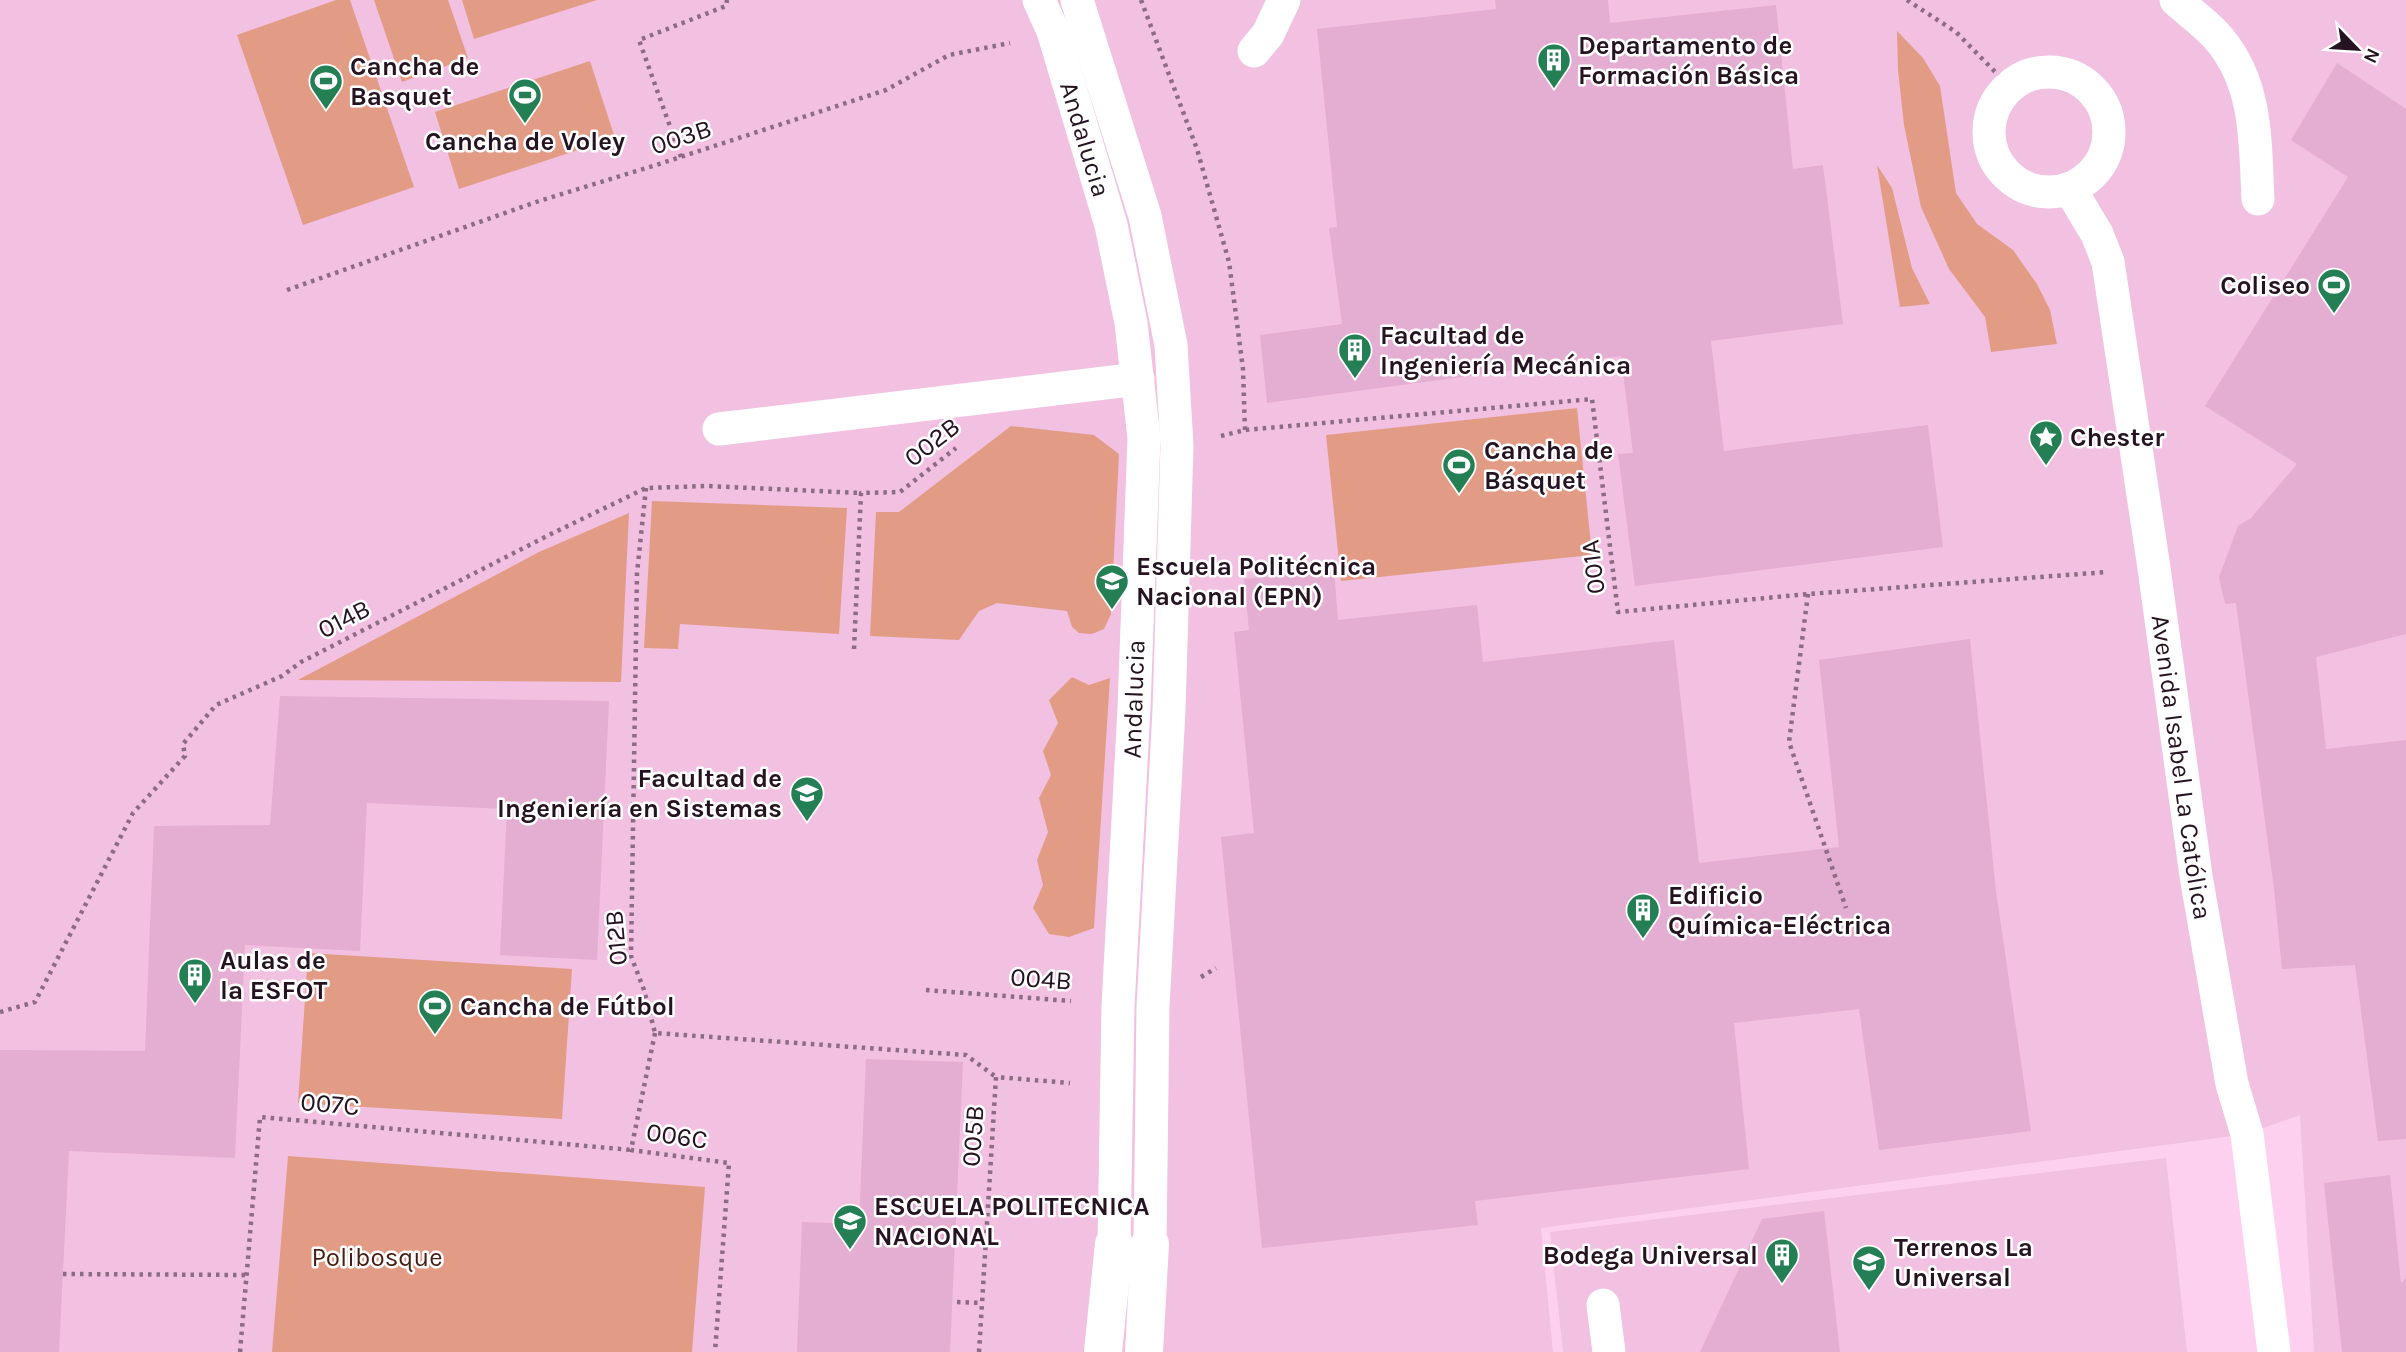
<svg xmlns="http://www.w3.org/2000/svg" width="2406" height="1352" viewBox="0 0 2406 1352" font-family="Karla,sans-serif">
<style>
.built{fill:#f2c0e1}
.green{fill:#e29c85}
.building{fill:#e4add2}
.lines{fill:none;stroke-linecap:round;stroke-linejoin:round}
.path{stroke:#8c6c82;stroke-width:4.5;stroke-dasharray:3.5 5;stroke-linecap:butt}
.service{stroke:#fff;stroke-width:33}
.minor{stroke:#fff;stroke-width:38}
.labels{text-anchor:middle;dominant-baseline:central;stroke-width:5;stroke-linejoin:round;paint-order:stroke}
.poi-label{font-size:26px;font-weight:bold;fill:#261321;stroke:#fff;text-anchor:start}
.street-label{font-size:26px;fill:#261321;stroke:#fff}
.park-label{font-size:26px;fill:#461d10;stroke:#fff}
</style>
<rect width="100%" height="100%" fill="#fed0ef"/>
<g class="built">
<path d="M 0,0 L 2406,0 L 2406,1352 L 2314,1352 L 2300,1115 L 2247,1134 L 1541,1228 L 1553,1352 L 0,1352 Z"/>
<path d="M 2166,1158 L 2187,1352 L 1563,1352 L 1550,1232 Z"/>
</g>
<g class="green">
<path d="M 336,0 L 350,0 L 414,187 L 303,225 L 237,35 Z"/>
<path d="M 374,0 L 448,0 L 468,58 L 402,82 Z"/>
<path d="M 462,0 L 597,0 L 474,39 Z"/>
<path d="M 1897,31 L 1923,58 L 1940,86 L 1956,193 L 1977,224 L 2013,250 L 2037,284 L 2050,310 L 2057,344 L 1991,352 L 1985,317 L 1949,269 L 1921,207 L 1904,125 L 1898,70 Z"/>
<path d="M 590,61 L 615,138 L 459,189 L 435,112 Z"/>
<path d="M 1877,165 L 1892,188 L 1912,268 L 1930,304 L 1900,307 Z"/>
<path d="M 1577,408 L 1592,555 L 1341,581 L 1326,435 Z"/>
<path d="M 1011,426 L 1094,435 L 1119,454 L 1111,614 L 1104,629 L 1092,634 L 1079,633 L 1072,627 L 1067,611 L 997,603 L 979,611 L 959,640 L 870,636 L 876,512 L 899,512 Z"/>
<path d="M 652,501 L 847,508 L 839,634 L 680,624 L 678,649 L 644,648 Z"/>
<path d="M 629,513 L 621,682 L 298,680 L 539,552 Z"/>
<path d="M 1072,677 L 1089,685 L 1110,678 L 1094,928 L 1069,937 L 1049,934 L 1033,908 L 1043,885 L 1037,860 L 1048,832 L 1039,798 L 1051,775 L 1043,751 L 1058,723 L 1049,700 Z"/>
<path d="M 308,953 L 572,969 L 562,1119 L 298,1103 Z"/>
<path d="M 288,1156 L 705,1187 L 692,1352 L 272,1352 Z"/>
</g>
<g class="building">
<path d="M 1495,0 L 1608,0 L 1610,23 L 1776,5 L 1793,169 L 1823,165 L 1843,324 L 1711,341 L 1724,451 L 1928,425 L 1943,547 L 1635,586 L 1618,454 L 1633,453 L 1621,356 L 1267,403 L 1260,335 L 1342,324 L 1329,228 L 1337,227 L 1317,29 L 1496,9 Z"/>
<path d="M 2337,63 L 2406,109 L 2406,634 L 2316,657 L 2326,749 L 2406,740 L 2406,1139 L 2378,1141 L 2355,965 L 2282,969 L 2274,889 L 2236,603 L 2225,604 L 2219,577 L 2238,526 L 2251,518 L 2297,464 L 2205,406 L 2348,177 L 2291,140 Z"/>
<path d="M 1334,570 L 1338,620 L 1477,605 L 1483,662 L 1674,640 L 1699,863 L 1839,847 L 1819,660 L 1970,639 L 1996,891 L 2031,1131 L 1879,1150 L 1859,1009 L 1734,1023 L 1749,1169 L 1475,1201 L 1478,1225 L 1262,1248 L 1221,837 L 1254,833 L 1234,632 L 1249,630 L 1244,579 Z"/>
<path d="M 280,696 L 609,701 L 597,960 L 500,955 L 507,809 L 367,803 L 360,951 L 245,945 L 235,1158 L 69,1151 L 59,1352 L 0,1352 L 0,1050 L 145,1051 L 154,826 L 270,825 Z"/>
<path d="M 866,1059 L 963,1062 L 950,1352 L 797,1352 L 802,1222 L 859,1224 Z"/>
<path d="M 2390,1175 L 2401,1283 L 2406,1278 L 2406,1352 L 2342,1352 L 2324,1183 Z"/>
<path d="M 1824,1211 L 1840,1352 L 1700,1352 L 1762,1219 Z"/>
</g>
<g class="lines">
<g class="path">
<path d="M 1141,0 L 1197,149 L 1229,262 L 1243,369 L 1245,430"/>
<path d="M 1907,0 L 1956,32 L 2010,87"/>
<path d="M 681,157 L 639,40 L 726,6 L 727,0"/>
<path d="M 287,290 L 539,201 L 653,166 L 886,90 L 949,55 L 1010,43"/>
<path d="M 1221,436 L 1245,430 L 1592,399 L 1618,612 L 1808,594 L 2108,572"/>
<path d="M 646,488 L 637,573 L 631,956 L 644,990 L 655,1033 L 966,1055 L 996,1077"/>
<path d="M 1808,594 L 1789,742 L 1846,908"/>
<path d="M 854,649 L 861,493 L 900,492 L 956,448"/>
<path d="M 1201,977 L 1216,968"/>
<path d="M 926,990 L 1071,1001"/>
<path d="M 0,1012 L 35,1002 L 133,813 L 185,756 L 183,744 L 216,705 L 282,676 L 301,662 L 549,535 L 646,488 L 707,486 L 861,493"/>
<path d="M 655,1033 L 631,1150 L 729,1163 L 715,1352"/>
<path d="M 63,1274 L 247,1275"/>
<path d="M 957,1302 L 981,1303"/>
<path d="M 240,1352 L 260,1117 L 631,1150"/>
<path d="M 979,1352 L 996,1077 L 1070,1083"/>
</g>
<g class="service">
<path id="s1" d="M 1039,0 L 1053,31 L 1111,225 L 1131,323 L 1144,438 L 1134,708 L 1118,1006 L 1114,1244"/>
<path d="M 1077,0 L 1145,216 L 1171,345 L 1177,446 L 1169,710 L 1153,1007 L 1150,1244"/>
<path d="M 2176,0 C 2190,13 2208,25 2220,40 C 2258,86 2255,143 2258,199"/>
<path d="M 1254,51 L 1268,34 L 1284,0"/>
<circle cx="2049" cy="132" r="60"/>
<path id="s2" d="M 2070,189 L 2097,234 L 2108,262 L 2154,568 L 2196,876 L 2232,1084 L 2247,1134 L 2274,1352"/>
<path d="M 719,429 L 1138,379"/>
<path d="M 1603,1305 L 1609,1352"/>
</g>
<g class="minor">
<path d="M 1103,1352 L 1114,1244"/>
<path d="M 1144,1352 L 1150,1244"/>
</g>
</g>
<defs>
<g id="building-pin" transform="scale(1.75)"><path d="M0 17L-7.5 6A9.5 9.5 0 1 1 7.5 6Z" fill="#247f55" stroke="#fff"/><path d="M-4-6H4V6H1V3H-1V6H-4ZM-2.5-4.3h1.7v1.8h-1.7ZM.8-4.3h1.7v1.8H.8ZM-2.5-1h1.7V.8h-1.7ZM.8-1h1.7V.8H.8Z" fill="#fff"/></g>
<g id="stadium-pin" transform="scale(1.75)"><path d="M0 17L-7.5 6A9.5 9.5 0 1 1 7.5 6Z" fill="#247f55" stroke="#fff"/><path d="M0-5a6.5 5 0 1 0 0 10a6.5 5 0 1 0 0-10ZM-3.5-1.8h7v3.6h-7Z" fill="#fff"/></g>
<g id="sight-pin" transform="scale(1.75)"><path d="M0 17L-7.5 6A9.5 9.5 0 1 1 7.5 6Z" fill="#247f55" stroke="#fff"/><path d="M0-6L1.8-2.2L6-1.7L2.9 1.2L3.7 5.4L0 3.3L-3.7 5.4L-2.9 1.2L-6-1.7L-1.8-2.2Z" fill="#fff"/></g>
<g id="university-pin" transform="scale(1.75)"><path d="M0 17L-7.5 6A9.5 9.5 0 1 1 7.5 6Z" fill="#247f55" stroke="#fff"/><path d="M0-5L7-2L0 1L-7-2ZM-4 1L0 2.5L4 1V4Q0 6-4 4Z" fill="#fff"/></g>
<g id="school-pin" transform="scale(1.75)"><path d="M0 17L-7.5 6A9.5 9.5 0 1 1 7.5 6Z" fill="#247f55" stroke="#fff"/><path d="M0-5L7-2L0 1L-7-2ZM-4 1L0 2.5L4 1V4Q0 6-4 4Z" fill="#fff"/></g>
</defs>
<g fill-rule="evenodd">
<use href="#building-pin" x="1554" y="60"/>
<use href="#stadium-pin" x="326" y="81"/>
<use href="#stadium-pin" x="525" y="95"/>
<use href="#stadium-pin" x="2334" y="285"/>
<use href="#building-pin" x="1355" y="350"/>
<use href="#sight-pin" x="2046" y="437"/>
<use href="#stadium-pin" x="1459" y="465"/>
<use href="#university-pin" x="1112" y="581"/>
<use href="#school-pin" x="807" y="793"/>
<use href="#building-pin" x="1643" y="910"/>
<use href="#building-pin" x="195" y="975"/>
<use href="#stadium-pin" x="435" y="1006"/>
<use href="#university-pin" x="850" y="1221"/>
<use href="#building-pin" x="1782" y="1255"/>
<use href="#university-pin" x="1869" y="1262"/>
</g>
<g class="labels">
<g class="poi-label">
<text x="1578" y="45">Departamento de<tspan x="1578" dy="30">Formación Básica</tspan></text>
<text x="350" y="66">Cancha de<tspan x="350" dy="30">Basquet</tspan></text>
<text x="525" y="141" text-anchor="middle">Cancha de Voley</text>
<text x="2310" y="285" text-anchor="end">Coliseo</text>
<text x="1380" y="335">Facultad de<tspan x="1380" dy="30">Ingeniería Mecánica</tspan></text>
<text x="2070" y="437">Chester</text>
<text x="1484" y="450">Cancha de<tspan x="1484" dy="30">Básquet</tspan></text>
<text x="1136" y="566">Escuela Politécnica<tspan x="1136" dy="30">Nacional (EPN)</tspan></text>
<text x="782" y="778" text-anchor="end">Facultad de<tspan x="782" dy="30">Ingeniería en Sistemas</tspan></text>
<text x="1668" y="895">Edificio<tspan x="1668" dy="30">Química-Eléctrica</tspan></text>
<text x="220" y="960">Aulas de<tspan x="220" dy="30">la ESFOT</tspan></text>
<text x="460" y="1006">Cancha de Fútbol</text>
<text x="874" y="1206">ESCUELA POLITECNICA<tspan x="874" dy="30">NACIONAL</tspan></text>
<text x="1894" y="1247">Terrenos La<tspan x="1894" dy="30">Universal</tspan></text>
<text x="1758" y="1255" text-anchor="end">Bodega Universal</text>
</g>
<g class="street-label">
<text transform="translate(681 137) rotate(-18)">003B</text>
<text stroke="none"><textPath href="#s1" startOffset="147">Andalucia</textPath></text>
<text transform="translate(932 442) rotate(-38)">002B</text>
<text transform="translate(1593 567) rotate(-97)">001A</text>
<text transform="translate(344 619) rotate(-27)">014B</text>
<text transform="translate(1134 699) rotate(-88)">Andalucia</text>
<text stroke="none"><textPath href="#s2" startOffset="593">Avenida Isabel La Católica</textPath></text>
<text transform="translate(616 938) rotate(-95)">012B</text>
<text transform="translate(1041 979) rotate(4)">004B</text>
<text transform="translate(330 1104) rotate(5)">007C</text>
<text transform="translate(677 1136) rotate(8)">006C</text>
<text transform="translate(973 1136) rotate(-86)">005B</text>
</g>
<g class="park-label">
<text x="377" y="1257">Polibosque</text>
</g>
</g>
<g transform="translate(2357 49) rotate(115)" stroke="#ffffff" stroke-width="5" paint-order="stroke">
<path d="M0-5L12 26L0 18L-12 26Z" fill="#261321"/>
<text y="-10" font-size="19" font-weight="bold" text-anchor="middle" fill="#261321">N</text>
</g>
</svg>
